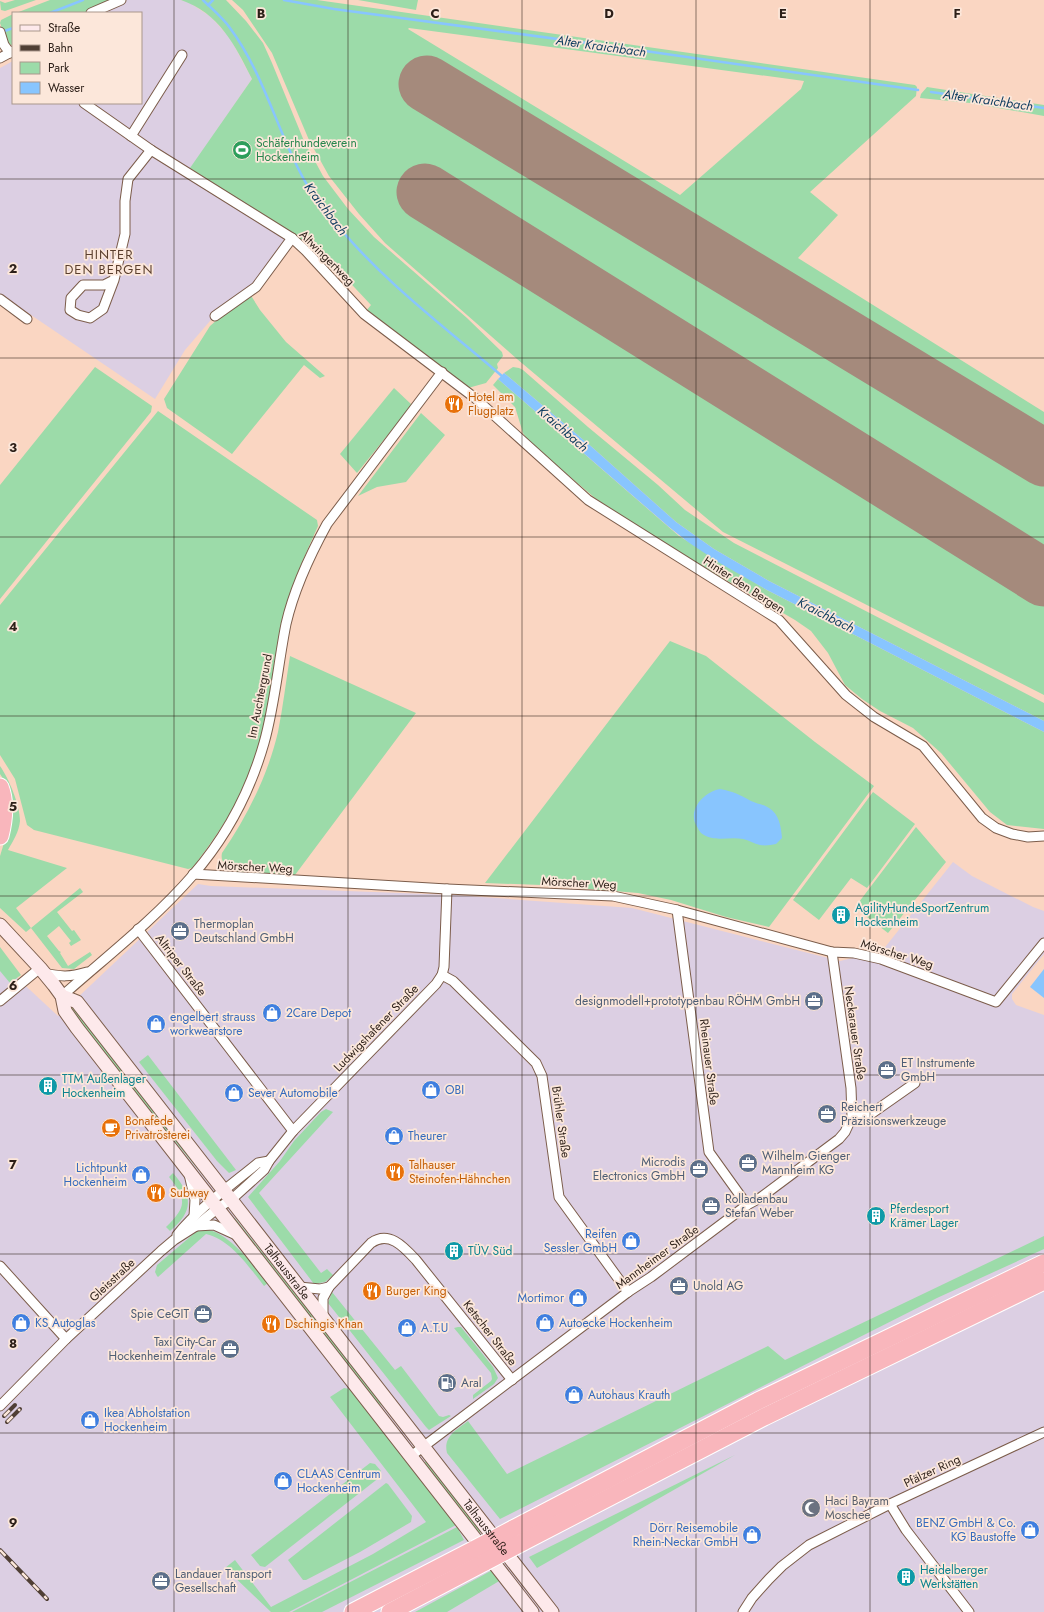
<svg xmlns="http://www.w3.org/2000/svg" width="1044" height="1612" viewBox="0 0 1044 1612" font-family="Jost,sans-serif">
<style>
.industrial{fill:#dccfe3}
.green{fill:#9cdba9;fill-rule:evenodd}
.water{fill:#88c5fe}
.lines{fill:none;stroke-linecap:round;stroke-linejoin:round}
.stream{stroke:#88c5fe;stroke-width:2.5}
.runway{stroke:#a58a7c;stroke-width:57}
.street-casing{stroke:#7c5d4b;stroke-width:11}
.secondary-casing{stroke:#7c5d4b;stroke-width:15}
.highway-casing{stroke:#fff;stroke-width:19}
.street{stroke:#fff;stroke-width:9}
.secondary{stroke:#fde9eb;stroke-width:13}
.highway{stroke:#f9b6bc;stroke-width:17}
.rail-casing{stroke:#503f35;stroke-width:4}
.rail{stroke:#fce7da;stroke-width:2.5;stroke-dasharray:8;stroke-linecap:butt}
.highway-bridge-casing{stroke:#fff;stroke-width:19;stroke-linecap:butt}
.highway-bridge{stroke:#f9b6bc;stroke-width:17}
.grid{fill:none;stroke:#2c1f18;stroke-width:1;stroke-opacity:0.55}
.labels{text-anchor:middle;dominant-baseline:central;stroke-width:3.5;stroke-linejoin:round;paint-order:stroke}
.leisure-label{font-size:12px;fill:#27864d;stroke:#fce7da;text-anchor:start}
.street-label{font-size:12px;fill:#2c1f18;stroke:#fce7da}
.food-label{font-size:12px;fill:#c56008;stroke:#fce7da;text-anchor:start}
.culture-label{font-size:12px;fill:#0d838f;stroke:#fce7da;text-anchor:start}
.service-label{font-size:12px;fill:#4e5e75;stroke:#fce7da;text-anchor:start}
.shop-label{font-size:12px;fill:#366cbe;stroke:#fce7da;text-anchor:start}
.worship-label{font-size:12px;fill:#5b616d;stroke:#fce7da;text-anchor:start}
.water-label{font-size:13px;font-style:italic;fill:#0b3a5e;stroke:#fce7da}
.neighbourhood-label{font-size:13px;letter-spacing:1px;fill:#5a3e2d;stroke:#fce7da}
.grid-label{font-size:13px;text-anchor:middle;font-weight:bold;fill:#2c1f18;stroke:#fce7da;stroke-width:3.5;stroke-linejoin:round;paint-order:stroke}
</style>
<rect width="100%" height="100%" fill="#fad6c2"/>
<g class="industrial">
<path d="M 127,0 L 181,0 L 190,3 L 211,17 L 230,38 L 252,79 L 188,172 L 289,240 L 244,294 L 216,314 L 185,350 L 155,399 L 0,294 L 0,68 L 13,61 L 13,103 L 141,103 L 141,13 L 98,13 Z"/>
<path d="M 953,862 L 972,876 L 1033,907 L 1044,911 L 1044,954 L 1012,994 L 1012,999 L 1016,1005 L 1044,1015 L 1044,1612 L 0,1612 L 0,962 L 58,1016 L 198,884 L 211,886 L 454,895 L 632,908 L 840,961 L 882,951 Z"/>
</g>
<g class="green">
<path d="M 15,0 L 36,0 L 5,11 L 1,10 L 0,1 L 5,3 Z"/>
<path d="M 50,0 L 114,0 L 86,13 L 16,13 Z"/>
<path d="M 181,0 L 226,0 L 246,21 L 263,43 L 272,63 L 304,141 L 323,176 L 348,209 L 374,237 L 467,318 L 502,352 L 503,356 L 497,364 L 498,368 L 486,383 L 468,388 L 366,311 L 371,305 L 324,255 L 317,261 L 290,233 L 190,168 L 252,79 C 235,45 219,13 181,0 Z"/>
<path d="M 232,0 L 317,0 L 915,85 L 917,87 L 916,96 L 810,192 L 838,215 L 798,258 L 1044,412 L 1044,695 L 723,532 L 517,359 L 385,243 L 359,214 L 329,176 L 309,140 L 272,53 L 243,10 ZM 408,29 L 409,28 L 804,81 L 801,89 L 680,195 Z"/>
<path d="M 358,0 L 418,0 L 416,10 Z"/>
<path d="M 13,14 L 13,46 C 5,43 3,30 0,23 L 1,20 Z"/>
<path d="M 927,87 L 1044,105 L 1044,116 L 970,103 L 920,98 L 921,94 Z"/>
<path d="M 250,294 L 260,310 L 286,342 L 325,376 L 320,378 L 304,365 L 232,454 L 167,408 L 164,399 L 210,326 L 232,307 Z"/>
<path d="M 95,367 L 152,406 L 151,412 L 0,599 L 0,485 Z"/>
<path d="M 513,367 L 519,368 L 523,370 L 588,427 L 658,485 L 685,510 L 734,543 L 1044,703 L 1044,721 L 769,581 L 714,549 L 676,522 L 593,448 L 504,373 Z"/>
<path d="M 498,379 L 679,536 L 767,590 L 1044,732 L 1044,829 L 1007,825 L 990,812 L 941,753 L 913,728 L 880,711 L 862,699 L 845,685 L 828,653 L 811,631 L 795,620 L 664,544 L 595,498 L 528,441 L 523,433 L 515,407 L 493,385 Z"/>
<path d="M 394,388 L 412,405 L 357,473 L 340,454 Z"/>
<path d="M 158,411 L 317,520 L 318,526 C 305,555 292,584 284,614 C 276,645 274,676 268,707 C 264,726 259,746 252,765 C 241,801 219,832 197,862 L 192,868 L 188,869 L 34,830 L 27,825 L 15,779 L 0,755 L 0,605 Z"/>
<path d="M 421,413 L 445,435 L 406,482 L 377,487 L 358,496 Z"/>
<path d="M 670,641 L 706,656 L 815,742 L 874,786 L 769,927 L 726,917 L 671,900 L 638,893 L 541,885 L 485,883 Z"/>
<path d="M 290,656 L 416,713 L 295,875 L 234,872 L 234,868 C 226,867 220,862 222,853 C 247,817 268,775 278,732 C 283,707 286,681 290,656 Z"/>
<path d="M 0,766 C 9,779 20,805 20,821 C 19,832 13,841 8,850 L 67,868 L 16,908 L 31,928 L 80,888 L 83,892 L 57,912 L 72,931 L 74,930 L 81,940 L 71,946 L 69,943 L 71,941 L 59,926 L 47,936 L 59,951 L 61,952 L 60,953 L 68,966 L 90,952 L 92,955 L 74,969 L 62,968 L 31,928 L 26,932 L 0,908 L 0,856 L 8,830 L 4,780 L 0,774 Z"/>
<path d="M 873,792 L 915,824 L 867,888 L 851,878 L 819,920 L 793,900 Z"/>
<path d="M 916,827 L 946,862 L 888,933 L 858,910 L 862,904 L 859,902 Z"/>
<path d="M 0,947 L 21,975 L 10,983 L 0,971 Z"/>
<path d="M 74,1006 L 215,1190 L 168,1133 L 145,1110 L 69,1011 Z"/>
<path d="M 148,1055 L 236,1170 L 229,1173 L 217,1161 L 139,1062 Z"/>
<path d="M 326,1109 L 333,1112 L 259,1193 L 321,1273 L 327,1269 L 333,1275 L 325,1282 L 314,1284 L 248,1197 L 280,1161 L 294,1141 L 321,1112 Z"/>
<path d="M 173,1173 C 193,1196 194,1211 170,1231 L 166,1227 C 187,1207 187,1199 169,1177 Z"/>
<path d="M 235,1218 L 385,1407 L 377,1403 L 233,1219 Z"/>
<path d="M 205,1229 C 229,1232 253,1265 268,1283 L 264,1286 C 249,1267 231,1240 206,1234 L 158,1277 L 157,1276 L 155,1272 L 157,1265 L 197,1231 Z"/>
<path d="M 1044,1236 L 1044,1249 L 937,1298 L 500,1519 L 447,1453 C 443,1437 456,1430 468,1421 L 507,1474 L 768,1346 L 785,1360 Z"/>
<path d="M 332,1292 L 395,1370 L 401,1366 L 439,1416 L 443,1417 L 449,1415 L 451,1416 L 429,1430 L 426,1427 L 328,1303 Z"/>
<path d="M 458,1327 L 461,1327 L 493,1367 L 498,1378 L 494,1384 L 473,1399 L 473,1395 L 491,1381 L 492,1379 L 491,1373 L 454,1328 Z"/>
<path d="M 344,1388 L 350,1389 L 456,1525 L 289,1612 L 271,1612 L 225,1568 L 235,1560 L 271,1607 L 373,1554 L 426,1522 L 330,1397 Z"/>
<path d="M 735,1455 L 537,1568 L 529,1557 Z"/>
<path d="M 427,1461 L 481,1532 L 477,1534 L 423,1463 Z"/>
<path d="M 370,1463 L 375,1464 L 381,1471 L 380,1477 L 265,1567 L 260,1566 L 251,1555 Z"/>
<path d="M 386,1483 L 388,1484 L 412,1516 L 411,1522 L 360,1552 L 306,1580 L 303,1580 L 288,1560 Z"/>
<path d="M 457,1527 L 464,1540 L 322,1612 L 292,1612 Z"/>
<path d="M 498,1567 L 506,1577 L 447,1612 L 415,1612 Z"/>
</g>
<g class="water">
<path d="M 504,373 L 593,448 L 676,522 L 714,549 L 769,581 L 1044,721 L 1044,732 L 767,590 L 718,562 L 688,542 L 669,527 L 498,379 Z"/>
<path d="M 720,789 C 735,792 738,794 751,801 C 757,804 763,804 769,808 C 779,814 781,826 782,838 L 776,844 C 771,845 765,846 760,845 C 754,844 749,840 743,839 C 729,836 713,843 701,833 C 699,831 698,828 696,825 C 688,809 704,792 720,789 Z"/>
<path d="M 1044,969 L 1044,998 L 1030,987 Z"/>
</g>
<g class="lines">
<g class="stream">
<path d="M 203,0 C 212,9 223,18 230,28 C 267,78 279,141 312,193 C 318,203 327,212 334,221 C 381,280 446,328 503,377"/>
<path d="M 284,0 L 334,9 L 617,47 L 918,90"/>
<path d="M 208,5 L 213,0"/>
<path d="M 50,13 L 83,0"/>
<path d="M 2,32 L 13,28"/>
<path d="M 931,92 L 1044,108"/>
</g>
<g class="runway">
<path d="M 427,84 L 1044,458"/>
<path d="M 425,192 L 1044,578"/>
</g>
<g class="street-casing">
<g id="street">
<path d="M 91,13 L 121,0"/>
<path d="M 0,32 L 4,45 L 10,53"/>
<path d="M 0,58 L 13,51"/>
<path d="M 84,103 L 151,150 L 292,238 L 306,251 L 364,314 L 475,398 L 588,500 L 779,620 L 846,695 L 874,717 L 923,746 L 982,818 L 996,828 L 1012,834 L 1028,837 L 1044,836"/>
<path d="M 131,136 L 182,55"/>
<path d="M 114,280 L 104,285 L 83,285 L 71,298 L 70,310 L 78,315 L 90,318 L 103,309 L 114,280 L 125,234 L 125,201 L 128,179 L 151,150"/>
<path d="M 0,299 L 27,319"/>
<path d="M 215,316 L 256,287 L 292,238"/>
<path d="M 193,874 L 447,889 L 613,896 L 677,910 L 832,952 L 854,953 L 881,959 L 996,1002 L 1044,943"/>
<path d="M 677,910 L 709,1152 L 747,1205"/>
<path d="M 138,929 L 293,1131"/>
<path d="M 832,952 L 851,1088 L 852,1117"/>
<path d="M 44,973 C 61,977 70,977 87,972"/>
<path d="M 442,975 L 453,981 L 536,1063 L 542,1076 L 559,1197 L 628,1292"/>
<path d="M 62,996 C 106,957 154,920 193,875 C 226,837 250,792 264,743 C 275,704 278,664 286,624 C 294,589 310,555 327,524 L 442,372"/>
<path d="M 0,1001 L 40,968"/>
<path d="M 189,1174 L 195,1200 L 194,1216"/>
<path d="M 196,1226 L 214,1225 L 236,1235"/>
<path d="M 177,1235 C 200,1207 230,1186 258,1163 L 269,1161"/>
<path d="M 0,1266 L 66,1339"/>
<path d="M 299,1287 L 320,1289 L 329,1287"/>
<path d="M 323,1317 L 323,1298 L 329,1287 L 371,1243 C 389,1230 404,1247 416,1260 L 512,1380"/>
<path d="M 0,1406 L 66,1339 L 161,1251 L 174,1240 L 196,1226 L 218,1208 L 232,1199 L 264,1170 L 269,1161 L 293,1131 L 436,984 L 442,975 L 444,967 L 447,889"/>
<path d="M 411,1456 L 628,1292 L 651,1277 L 747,1205 L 760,1198 L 839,1139 L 845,1132 L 852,1117 L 868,1116 L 915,1083"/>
<path d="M 890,1504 L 906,1530 L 969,1612"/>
<path d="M 743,1612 L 752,1598 L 769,1579 L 782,1566 L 809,1545 L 890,1504 L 1044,1432"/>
</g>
</g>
<g class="secondary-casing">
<g id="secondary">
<path d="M 0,925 L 40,968 L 54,985 L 62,996 L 65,1011 L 77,1028 L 532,1612"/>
<path id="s1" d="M 62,996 L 77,1002 L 552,1612"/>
</g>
</g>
<g class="highway-casing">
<g id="highway">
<path d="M 0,787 C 6,802 4,820 0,836"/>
<path d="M 513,1529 L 758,1401 L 1044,1263"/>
<path d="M 523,1542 L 764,1417 L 1044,1281"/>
<path d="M 353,1612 L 475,1549"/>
<path d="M 390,1612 L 485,1562"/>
</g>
</g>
<use href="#street" class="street"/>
<use href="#secondary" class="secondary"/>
<use href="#highway" class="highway"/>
<g class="rail-casing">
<g id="rail">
<path d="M 4,1416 L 15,1405"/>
<path d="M 7,1422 L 20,1409"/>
<path d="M 0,1550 L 47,1599"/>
</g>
</g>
<use href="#rail" class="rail"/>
<g class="highway-bridge-casing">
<g id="highway-bridge">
<path d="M 475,1549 L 513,1529"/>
<path d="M 485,1562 L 523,1542"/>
</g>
</g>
<use href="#highway-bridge" class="highway-bridge"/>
</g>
<path class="grid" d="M 174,0 L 174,1612M 348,0 L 348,1612M 522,0 L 522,1612M 696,0 L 696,1612M 870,0 L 870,1612M 0,179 L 1044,179M 0,358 L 1044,358M 0,537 L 1044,537M 0,716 L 1044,716M 0,896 L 1044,896M 0,1075 L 1044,1075M 0,1254 L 1044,1254M 0,1433 L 1044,1433"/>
<defs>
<g id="stadium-disc" transform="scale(1)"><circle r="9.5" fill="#2e9e5b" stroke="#fce7da"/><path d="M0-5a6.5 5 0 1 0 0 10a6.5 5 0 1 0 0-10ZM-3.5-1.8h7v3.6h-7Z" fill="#fff"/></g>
<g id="restaurant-disc" transform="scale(1)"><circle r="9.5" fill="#e8710a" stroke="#fce7da"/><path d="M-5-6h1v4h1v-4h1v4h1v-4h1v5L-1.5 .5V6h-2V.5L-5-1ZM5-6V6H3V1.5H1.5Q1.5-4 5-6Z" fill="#fff"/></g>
<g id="building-disc" transform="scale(1)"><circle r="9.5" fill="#0f9aa8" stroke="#fce7da"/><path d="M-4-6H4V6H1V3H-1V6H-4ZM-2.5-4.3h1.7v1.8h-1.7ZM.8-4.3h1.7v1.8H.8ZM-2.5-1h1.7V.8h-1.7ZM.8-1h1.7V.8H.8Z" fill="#fff"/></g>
<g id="office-disc" transform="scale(1)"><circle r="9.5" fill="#5c6f8a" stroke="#fce7da"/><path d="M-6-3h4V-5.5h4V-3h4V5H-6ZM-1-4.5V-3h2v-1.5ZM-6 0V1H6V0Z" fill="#fff"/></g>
<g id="shop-disc" transform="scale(1)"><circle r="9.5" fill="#3f7fe0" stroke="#fce7da"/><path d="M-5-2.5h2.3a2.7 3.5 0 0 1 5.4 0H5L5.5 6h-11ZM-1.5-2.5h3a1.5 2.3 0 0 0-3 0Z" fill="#fff"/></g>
<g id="cafe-disc" transform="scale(1)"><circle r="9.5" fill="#e8710a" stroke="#fce7da"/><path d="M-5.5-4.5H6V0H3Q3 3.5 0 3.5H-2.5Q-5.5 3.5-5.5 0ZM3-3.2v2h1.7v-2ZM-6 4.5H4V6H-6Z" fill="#fff"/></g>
<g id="fuel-disc" transform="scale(1)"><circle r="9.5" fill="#5c6f8a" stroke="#fce7da"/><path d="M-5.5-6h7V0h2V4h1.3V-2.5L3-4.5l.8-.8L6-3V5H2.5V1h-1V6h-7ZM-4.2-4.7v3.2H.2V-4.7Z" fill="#fff"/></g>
<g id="mosque-disc" transform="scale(1)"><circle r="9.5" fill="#6b7280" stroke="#fce7da"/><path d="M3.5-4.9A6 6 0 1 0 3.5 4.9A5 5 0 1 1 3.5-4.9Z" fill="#fff"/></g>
</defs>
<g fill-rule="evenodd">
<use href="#stadium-disc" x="242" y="150"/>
<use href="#restaurant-disc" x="454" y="404"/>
<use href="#building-disc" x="841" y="915"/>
<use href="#office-disc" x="180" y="931"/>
<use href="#office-disc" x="814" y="1001"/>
<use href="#shop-disc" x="272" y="1013"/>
<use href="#shop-disc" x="156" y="1024"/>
<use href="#office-disc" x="887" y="1070"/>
<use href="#building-disc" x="48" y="1086"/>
<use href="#shop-disc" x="431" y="1090"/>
<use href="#shop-disc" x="234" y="1093"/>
<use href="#office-disc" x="827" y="1114"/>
<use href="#cafe-disc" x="111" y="1128"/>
<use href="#shop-disc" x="394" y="1136"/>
<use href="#office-disc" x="748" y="1163"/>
<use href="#office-disc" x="699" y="1169"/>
<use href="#restaurant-disc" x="395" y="1172"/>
<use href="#shop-disc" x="141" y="1175"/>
<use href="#restaurant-disc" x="156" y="1193"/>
<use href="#office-disc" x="711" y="1206"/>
<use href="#building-disc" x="876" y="1216"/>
<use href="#shop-disc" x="631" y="1241"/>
<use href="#building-disc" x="454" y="1251"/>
<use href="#office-disc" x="679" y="1286"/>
<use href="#restaurant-disc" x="372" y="1291"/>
<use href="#shop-disc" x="578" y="1298"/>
<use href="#office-disc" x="203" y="1314"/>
<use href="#shop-disc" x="21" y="1323"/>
<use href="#shop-disc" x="545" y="1323"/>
<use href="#restaurant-disc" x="271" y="1324"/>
<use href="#shop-disc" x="407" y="1328"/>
<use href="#office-disc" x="230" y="1349"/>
<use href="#fuel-disc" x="447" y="1383"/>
<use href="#shop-disc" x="574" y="1395"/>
<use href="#shop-disc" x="90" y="1420"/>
<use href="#shop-disc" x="283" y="1481"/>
<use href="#mosque-disc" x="811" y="1508"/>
<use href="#shop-disc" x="1030" y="1530"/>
<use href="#shop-disc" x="752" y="1535"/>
<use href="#building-disc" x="906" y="1577"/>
<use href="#office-disc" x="161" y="1581"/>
</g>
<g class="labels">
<g class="leisure-label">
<text x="256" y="143">Schäferhundeverein<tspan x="256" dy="14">Hockenheim</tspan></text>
</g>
<g class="street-label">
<text transform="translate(327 258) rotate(45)">Altwingertweg</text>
<text transform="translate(744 585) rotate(33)">Hinter den Bergen</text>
<text transform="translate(260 696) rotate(-79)">Im Auchtergrund</text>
<text transform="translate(255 867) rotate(3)">Mörscher Weg</text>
<text transform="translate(579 883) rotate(3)">Mörscher Weg</text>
<text transform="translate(897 954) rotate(17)">Mörscher Weg</text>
<text transform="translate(181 965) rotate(52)">Altriper Straße</text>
<text transform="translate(376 1028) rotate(-46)">Ludwigshafener Straße</text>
<text transform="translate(855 1033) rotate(82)">Neckarauer Straße</text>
<text transform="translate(709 1062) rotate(83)">Rheinauer Straße</text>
<text transform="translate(561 1122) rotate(82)">Brühler Straße</text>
<text transform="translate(657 1257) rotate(-36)">Mannheimer Straße</text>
<text stroke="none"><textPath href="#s1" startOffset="358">Talhausstraße</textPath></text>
<text transform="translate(112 1280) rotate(-43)">Gleisstraße</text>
<text transform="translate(490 1333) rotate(52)">Ketscher Straße</text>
<text transform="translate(932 1471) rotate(-25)">Pfälzer Ring</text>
<text stroke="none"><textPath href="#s1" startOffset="682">Talhausstraße</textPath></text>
</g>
<g class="food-label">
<text x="468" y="397">Hotel am<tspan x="468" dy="14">Flugplatz</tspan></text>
<text x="125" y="1121">Bonafede<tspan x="125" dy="14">Privatrösterei</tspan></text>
<text x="409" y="1165">Talhauser<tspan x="409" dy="14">Steinofen-Hähnchen</tspan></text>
<text x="170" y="1193">Subway</text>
<text x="386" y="1291">Burger King</text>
<text x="285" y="1324">Dschingis Khan</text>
</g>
<g class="culture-label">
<text x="855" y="908">AgilityHundeSportZentrum<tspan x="855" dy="14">Hockenheim</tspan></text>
<text x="62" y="1079">TTM Außenlager<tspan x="62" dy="14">Hockenheim</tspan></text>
<text x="890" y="1209">Pferdesport<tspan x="890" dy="14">Krämer Lager</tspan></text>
<text x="468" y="1251">TÜV Süd</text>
<text x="920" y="1570">Heidelberger<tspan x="920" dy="14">Werkstätten</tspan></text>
</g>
<g class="service-label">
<text x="194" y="924">Thermoplan<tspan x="194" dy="14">Deutschland GmbH</tspan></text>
<text x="800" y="1001" text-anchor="end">designmodell+prototypenbau RÖHM GmbH</text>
<text x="901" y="1063">ET Instrumente<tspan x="901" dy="14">GmbH</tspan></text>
<text x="841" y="1107">Reichert<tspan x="841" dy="14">Präzisionswerkzeuge</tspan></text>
<text x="762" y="1156">Wilhelm Gienger<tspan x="762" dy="14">Mannheim KG</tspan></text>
<text x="685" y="1162" text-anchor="end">Microdis<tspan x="685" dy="14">Electronics GmbH</tspan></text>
<text x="725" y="1199">Rolladenbau<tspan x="725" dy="14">Stefan Weber</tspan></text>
<text x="693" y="1286">Unold AG</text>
<text x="189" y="1314" text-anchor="end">Spie CeGIT</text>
<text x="216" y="1342" text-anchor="end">Taxi City-Car<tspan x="216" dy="14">Hockenheim Zentrale</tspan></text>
<text x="461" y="1383">Aral</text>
<text x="175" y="1574">Landauer Transport<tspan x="175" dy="14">Gesellschaft</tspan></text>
</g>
<g class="shop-label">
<text x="286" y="1013">2Care Depot</text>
<text x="170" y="1017">engelbert strauss<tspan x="170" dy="14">workwearstore</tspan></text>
<text x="445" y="1090">OBI</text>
<text x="248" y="1093">Sever Automobile</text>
<text x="408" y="1136">Theurer</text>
<text x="127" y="1168" text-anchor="end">Lichtpunkt<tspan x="127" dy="14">Hockenheim</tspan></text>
<text x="617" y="1234" text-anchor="end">Reifen<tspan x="617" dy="14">Sessler GmbH</tspan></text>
<text x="564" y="1298" text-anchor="end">Mortimor</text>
<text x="35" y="1323">KS Autoglas</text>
<text x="559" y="1323">Autoecke Hockenheim</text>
<text x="421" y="1328">A.T.U</text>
<text x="588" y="1395">Autohaus Krauth</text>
<text x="104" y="1413">Ikea Abholstation<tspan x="104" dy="14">Hockenheim</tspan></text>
<text x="297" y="1474">CLAAS Centrum<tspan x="297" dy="14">Hockenheim</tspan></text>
<text x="1016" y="1523" text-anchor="end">BENZ GmbH &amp; Co.<tspan x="1016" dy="14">KG Baustoffe</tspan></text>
<text x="738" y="1528" text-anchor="end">Dörr Reisemobile<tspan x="738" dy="14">Rhein-Neckar GmbH</tspan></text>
</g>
<g class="worship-label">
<text x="825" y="1501">Haci Bayram<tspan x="825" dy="14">Moschee</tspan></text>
</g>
<g class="water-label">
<text transform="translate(601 46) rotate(8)">Alter Kraichbach</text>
<text transform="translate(988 100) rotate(8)">Alter Kraichbach</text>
<text transform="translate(326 209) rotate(53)">Kraichbach</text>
<text transform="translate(563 429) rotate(41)">Kraichbach</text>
<text transform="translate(826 615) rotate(27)">Kraichbach</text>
</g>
<g class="neighbourhood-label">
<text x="109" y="254">HINTER<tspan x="109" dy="15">DEN BERGEN</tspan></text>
</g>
</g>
<g class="grid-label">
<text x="261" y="18">B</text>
<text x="435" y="18">C</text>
<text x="609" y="18">D</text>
<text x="783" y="18">E</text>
<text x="957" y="18">F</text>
<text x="13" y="273">2</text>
<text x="13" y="452">3</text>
<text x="13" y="631">4</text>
<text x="13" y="811">5</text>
<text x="13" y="990">6</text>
<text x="13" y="1169">7</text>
<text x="13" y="1348">8</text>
<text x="13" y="1527">9</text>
</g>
<rect x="12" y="12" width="130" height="92" fill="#fce7da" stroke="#a9978c"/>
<rect x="20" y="25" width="20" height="6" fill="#fde9eb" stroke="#a9978c"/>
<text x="48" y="32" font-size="12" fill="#2c1f18">Straße</text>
<rect x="20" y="45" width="20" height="6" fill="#503f35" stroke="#a9978c"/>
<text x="48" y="52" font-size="12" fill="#2c1f18">Bahn</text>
<rect x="20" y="62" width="20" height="12" fill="#9cdba9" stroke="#a9978c"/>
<text x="48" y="72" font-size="12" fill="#2c1f18">Park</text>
<rect x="20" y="82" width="20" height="12" fill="#88c5fe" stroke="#a9978c"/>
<text x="48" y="92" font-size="12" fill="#2c1f18">Wasser</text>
</svg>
